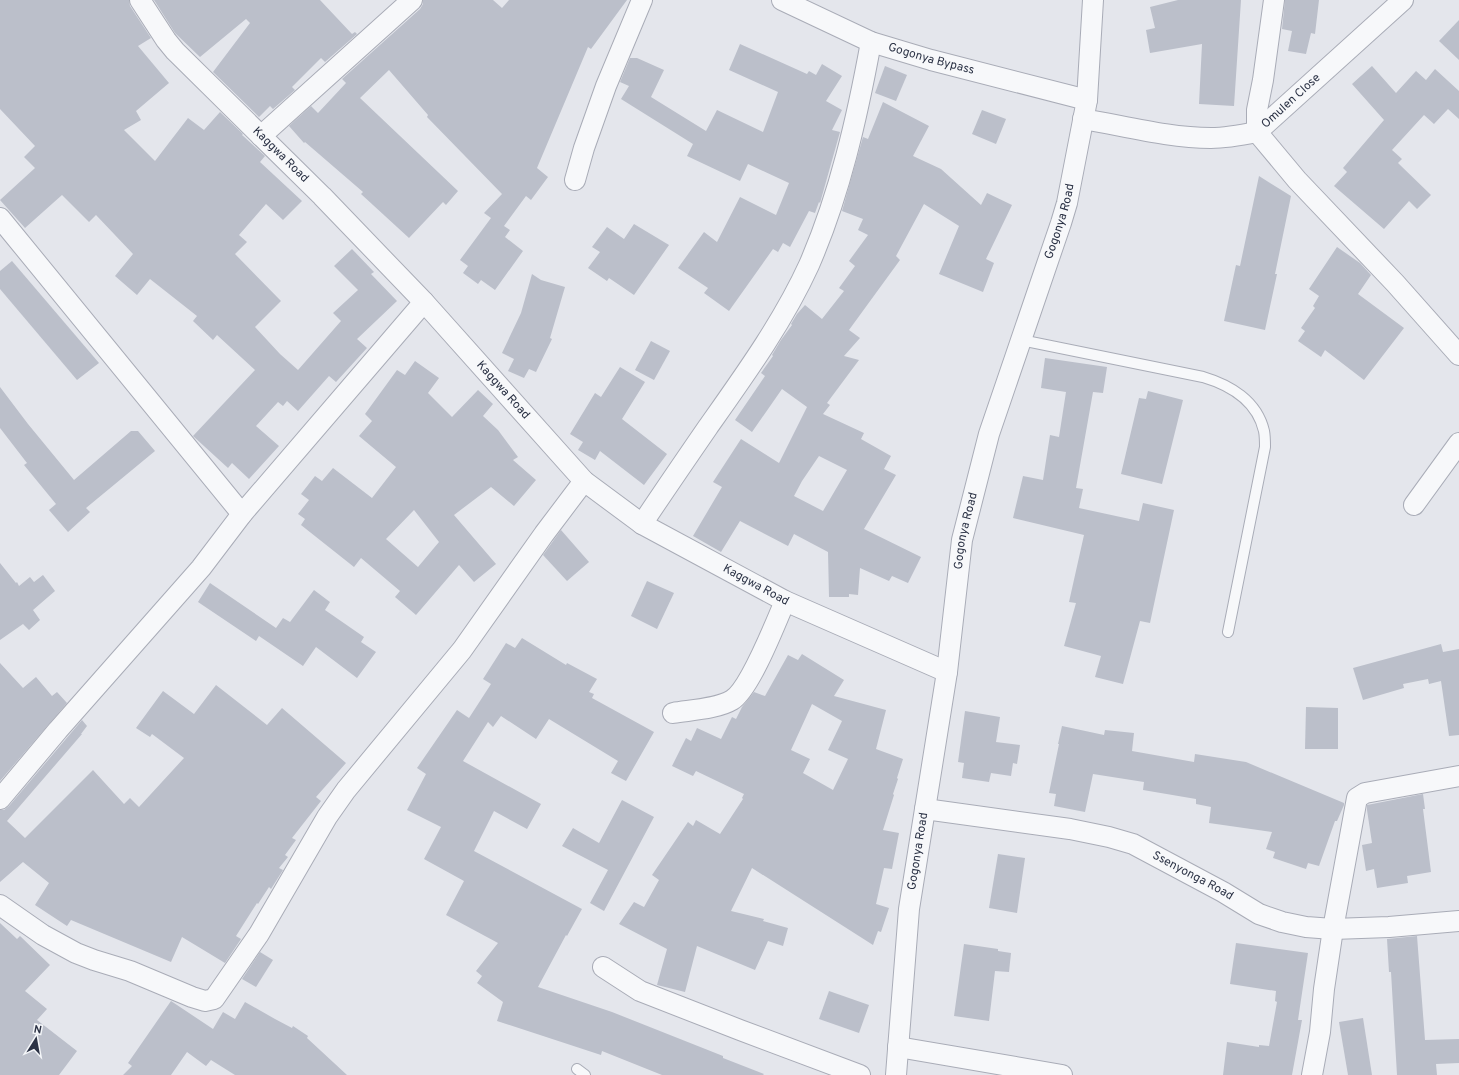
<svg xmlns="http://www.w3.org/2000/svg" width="1459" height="1075" viewBox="0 0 1459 1075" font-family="Overpass,sans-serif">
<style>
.building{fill:#bbbfca;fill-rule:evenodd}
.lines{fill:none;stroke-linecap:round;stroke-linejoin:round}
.lane-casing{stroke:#a9acb7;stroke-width:12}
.street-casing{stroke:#a9acb7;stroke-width:22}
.lane{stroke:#f7f8fa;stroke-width:10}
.street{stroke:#f7f8fa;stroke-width:20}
.labels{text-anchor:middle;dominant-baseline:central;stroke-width:3;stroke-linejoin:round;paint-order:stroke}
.street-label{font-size:12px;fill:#2b3245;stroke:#f4f6f9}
</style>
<rect width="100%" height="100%" fill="#e4e6ec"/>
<g class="building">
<path d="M 0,0 L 129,0 L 130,6 L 151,38 L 138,46 L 169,83 L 136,111 L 141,120 L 124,130 L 155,161 L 188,118 L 204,130 L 220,112 L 243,134 L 242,135 L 265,156 L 260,162 L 302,201 L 283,220 L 266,204 L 239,235 L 247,242 L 235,254 L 281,301 L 255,327 L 280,354 L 298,370 L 341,321 L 333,313 L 358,290 L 334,266 L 352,249 L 374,272 L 371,274 L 397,301 L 357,339 L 367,348 L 336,382 L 329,376 L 298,411 L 287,401 L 283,406 L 278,402 L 256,426 L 279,446 L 249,479 L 232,463 L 228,468 L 193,436 L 255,370 L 217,335 L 213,340 L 193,321 L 197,316 L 150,279 L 137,295 L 115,276 L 133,254 L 96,215 L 89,222 L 62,195 L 25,228 L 0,200 L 35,168 L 24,157 L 35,146 L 0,109 Z"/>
<path d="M 154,0 L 320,0 L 352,34 L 355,32 L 357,34 L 325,62 L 321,58 L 292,87 L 295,90 L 273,109 L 270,106 L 259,117 L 213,72 L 250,23 L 246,19 L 200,57 L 175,33 Z"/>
<path d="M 423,0 L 493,0 L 502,8 L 509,0 L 627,0 L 591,49 L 588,47 L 537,168 L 548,177 L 531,200 L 526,196 L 504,226 L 510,230 L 505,237 L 523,251 L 495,290 L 481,280 L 478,284 L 463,273 L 468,266 L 460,260 L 491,218 L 484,213 L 502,194 L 427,117 L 428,115 L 389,70 L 360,98 L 458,191 L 446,205 L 443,202 L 409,238 L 361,194 L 363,192 L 305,142 L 304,143 L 289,126 L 311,106 L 318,113 L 346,83 L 342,79 L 420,9 L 423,4 Z"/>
<path d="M 1178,0 L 1241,0 L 1234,106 L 1199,104 L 1202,44 L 1150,53 L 1146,30 L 1155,28 L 1150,7 Z"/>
<path d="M 1285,0 L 1319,0 L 1315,34 L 1311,33 L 1306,54 L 1288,51 L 1292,31 L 1282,29 Z"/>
<path d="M 1459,20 L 1459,60 L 1439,41 Z"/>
<path d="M 740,44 L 807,74 L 809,71 L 816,75 L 822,64 L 842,76 L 826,101 L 842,110 L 832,130 L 840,132 L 820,203 L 819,202 L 815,213 L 809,211 L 790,247 L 783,243 L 778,252 L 773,249 L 729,311 L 704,293 L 708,288 L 678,268 L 704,232 L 717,242 L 740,197 L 776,215 L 789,183 L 748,164 L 740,181 L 687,156 L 693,144 L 621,99 L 629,86 L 620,82 L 630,58 L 637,58 L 664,70 L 651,97 L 706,131 L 717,110 L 763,132 L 778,92 L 729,70 Z"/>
<path d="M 885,66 L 907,75 L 896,101 L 875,93 Z"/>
<path d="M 1372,66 L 1396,93 L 1416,71 L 1426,80 L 1435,69 L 1459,91 L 1459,119 L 1448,109 L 1434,124 L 1424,115 L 1392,150 L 1402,159 L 1398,163 L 1431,195 L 1417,209 L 1409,201 L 1384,229 L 1334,186 L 1347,172 L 1343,168 L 1384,120 L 1352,84 Z"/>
<path d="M 883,102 L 929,126 L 913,156 L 941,169 L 981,205 L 987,193 L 1012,205 L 986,259 L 994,263 L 983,292 L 939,274 L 959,226 L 924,204 L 896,256 L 900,260 L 849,330 L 860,338 L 844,356 L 859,360 L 827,403 L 830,405 L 823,414 L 864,433 L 861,439 L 891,456 L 884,469 L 896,475 L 864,529 L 921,557 L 908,583 L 892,576 L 889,581 L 860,568 L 858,595 L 849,594 L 849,597 L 829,597 L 828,552 L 794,534 L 788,546 L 740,521 L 721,552 L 693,536 L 722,487 L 713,482 L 741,439 L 779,463 L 807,407 L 782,389 L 752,432 L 735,420 L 765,376 L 761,373 L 773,356 L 772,355 L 781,340 L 792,325 L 791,324 L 797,314 L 805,305 L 822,319 L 844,291 L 839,288 L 855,266 L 849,261 L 868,235 L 858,230 L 863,219 L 842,211 L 863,137 L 868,139 ZM 819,456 L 847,470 L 823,511 L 794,496 L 802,481 Z"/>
<path d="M 982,110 L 1006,119 L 996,144 L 972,134 Z"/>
<path d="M 1259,176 L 1291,196 L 1275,274 L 1277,274 L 1265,330 L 1224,321 L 1236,265 L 1240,266 Z"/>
<path d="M 634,224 L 669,245 L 634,295 L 609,278 L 607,281 L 588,268 L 600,252 L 592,247 L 607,227 L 624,239 Z"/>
<path d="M 1337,247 L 1360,263 L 1371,275 L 1358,294 L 1404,328 L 1364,380 L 1325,350 L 1321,357 L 1298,341 L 1305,331 L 1301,328 L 1315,308 L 1313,306 L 1319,296 L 1309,289 Z"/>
<path d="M 12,261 L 99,363 L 77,380 L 0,289 L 0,271 Z"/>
<path d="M 532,274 L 541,280 L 565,287 L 550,338 L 552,339 L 536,372 L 529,369 L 524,378 L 508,371 L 514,359 L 502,353 L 521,313 Z"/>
<path d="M 651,341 L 670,351 L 654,380 L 635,370 Z"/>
<path d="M 1045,358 L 1107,367 L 1103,393 L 1093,392 L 1076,488 L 1083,489 L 1079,508 L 1139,521 L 1143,503 L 1174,510 L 1150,623 L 1140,621 L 1123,684 L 1095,677 L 1101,656 L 1064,646 L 1076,603 L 1069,602 L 1084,535 L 1013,518 L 1023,476 L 1043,480 L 1050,435 L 1059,437 L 1066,392 L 1041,388 Z"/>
<path d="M 415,361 L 439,378 L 428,393 L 452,417 L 478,390 L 493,404 L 483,416 L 498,430 L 518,457 L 513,460 L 536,480 L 514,506 L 491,487 L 454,515 L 496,564 L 474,582 L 459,565 L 416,615 L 395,597 L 400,591 L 361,558 L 354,567 L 301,525 L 305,519 L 298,514 L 309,500 L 301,494 L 315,476 L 322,481 L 333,468 L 372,498 L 396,467 L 359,436 L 372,421 L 365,414 L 397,370 L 405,375 ZM 414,510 L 439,542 L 418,567 L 386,539 Z"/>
<path d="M 620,367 L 645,382 L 622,419 L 667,454 L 644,485 L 600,451 L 595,460 L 578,450 L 583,442 L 570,434 L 595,393 L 601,397 Z"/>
<path d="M 0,387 L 28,424 L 74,480 L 131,431 L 138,431 L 155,451 L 86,508 L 90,512 L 68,532 L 49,510 L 56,504 L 24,465 L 27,463 L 0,428 Z"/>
<path d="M 1148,391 L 1183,400 L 1162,484 L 1121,474 L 1139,398 L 1146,399 Z"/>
<path d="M 561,530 L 589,562 L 567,581 L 543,555 Z"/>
<path d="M 0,563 L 16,583 L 17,582 L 19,586 L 30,577 L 34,582 L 43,575 L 55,591 L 33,610 L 40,620 L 29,630 L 23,624 L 0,640 Z"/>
<path d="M 647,581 L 674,593 L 657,629 L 631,616 Z"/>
<path d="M 210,583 L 276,628 L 283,618 L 290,622 L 314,590 L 330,602 L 325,610 L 364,637 L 361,642 L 376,652 L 357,678 L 316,647 L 303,666 L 259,636 L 256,641 L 198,602 Z"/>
<path d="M 522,638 L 566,665 L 567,663 L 597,679 L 589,692 L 594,694 L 592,698 L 654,732 L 626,781 L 611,773 L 618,761 L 549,719 L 536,739 L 501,716 L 493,727 L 488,722 L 463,761 L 541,804 L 527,829 L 494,811 L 474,851 L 582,909 L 567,936 L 566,935 L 538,987 L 612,1012 L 723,1056 L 723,1058 L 764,1074 L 763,1075 L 662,1075 L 602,1051 L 601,1055 L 497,1021 L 503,1002 L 477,983 L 482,976 L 476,971 L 498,943 L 446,915 L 464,881 L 424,859 L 441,827 L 407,810 L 426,774 L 417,768 L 457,710 L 469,718 L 491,684 L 483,679 L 506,643 L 515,648 Z"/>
<path d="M 1441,644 L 1443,652 L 1459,649 L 1459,735 L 1449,736 L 1441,681 L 1429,684 L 1428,679 L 1403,684 L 1404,688 L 1363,700 L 1353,668 Z"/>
<path d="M 802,654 L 844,680 L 834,696 L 886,710 L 876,749 L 903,759 L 897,778 L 898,779 L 893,794 L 894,795 L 883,830 L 899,833 L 892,869 L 884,868 L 876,904 L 889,908 L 881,932 L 878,931 L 873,945 L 752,868 L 731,911 L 764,919 L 763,921 L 788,928 L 783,946 L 768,941 L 755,970 L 697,946 L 685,992 L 657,985 L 667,949 L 619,924 L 634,902 L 644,907 L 659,880 L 652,875 L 688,822 L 693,826 L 696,820 L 720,834 L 743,799 L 742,798 L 744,794 L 696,771 L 693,776 L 672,766 L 686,738 L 691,741 L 697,728 L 721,739 L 732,717 L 736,719 L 742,707 L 754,692 L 765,696 L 788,655 L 798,660 ZM 812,704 L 842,721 L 828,750 L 848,759 L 833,790 L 803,773 L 810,759 L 791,750 Z"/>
<path d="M 0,663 L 23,688 L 36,677 L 52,696 L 57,692 L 67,703 L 0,781 Z"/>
<path d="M 216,685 L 267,725 L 282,708 L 346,763 L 316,797 L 321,801 L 292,838 L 296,840 L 285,855 L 288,857 L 279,868 L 283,870 L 271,889 L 269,887 L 258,904 L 257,903 L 236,936 L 241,939 L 225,963 L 182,937 L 171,962 L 71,920 L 67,926 L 35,905 L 49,883 L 23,862 L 0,882 L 0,810 L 4,810 L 9,806 L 82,720 L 87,726 L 81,734 L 82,734 L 7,821 L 25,838 L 93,770 L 124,804 L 130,798 L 139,807 L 184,758 L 152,734 L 150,737 L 136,728 L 163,691 L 194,714 Z"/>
<path d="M 1306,707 L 1338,708 L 1338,749 L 1305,749 Z"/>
<path d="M 965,711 L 1000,717 L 996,742 L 1020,745 L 1017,764 L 1013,763 L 1011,776 L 991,773 L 989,782 L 962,778 L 964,763 L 958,762 Z"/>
<path d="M 1062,726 L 1104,735 L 1105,730 L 1134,733 L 1132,751 L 1194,762 L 1195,754 L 1246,762 L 1344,803 L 1344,805 L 1337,821 L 1335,821 L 1319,866 L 1308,863 L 1306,869 L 1273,858 L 1275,852 L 1266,849 L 1272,832 L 1209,823 L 1211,807 L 1196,804 L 1196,799 L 1143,790 L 1144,782 L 1093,774 L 1085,812 L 1054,806 L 1056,794 L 1049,793 L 1059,744 L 1058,744 Z"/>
<path d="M 1423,794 L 1425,809 L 1423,809 L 1431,872 L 1407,876 L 1408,883 L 1377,888 L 1374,869 L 1366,871 L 1362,845 L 1372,843 L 1367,810 L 1367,805 Z"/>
<path d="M 622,800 L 654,817 L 604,911 L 590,903 L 608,870 L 562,846 L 573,828 L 599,843 Z"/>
<path d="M 998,854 L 1025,858 L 1017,913 L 989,908 Z"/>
<path d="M 0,923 L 17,939 L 20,936 L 50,965 L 25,991 L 47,1009 L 37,1020 L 77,1051 L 59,1075 L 0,1075 Z"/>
<path d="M 1417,936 L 1425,1040 L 1459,1039 L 1459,1063 L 1436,1064 L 1437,1075 L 1397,1075 L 1391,972 L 1389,972 L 1387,939 Z"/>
<path d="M 1236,943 L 1308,953 L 1298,1020 L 1302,1020 L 1292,1075 L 1223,1075 L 1227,1042 L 1259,1047 L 1259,1045 L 1269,1046 L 1277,1002 L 1275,1001 L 1276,991 L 1230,984 Z"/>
<path d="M 964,944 L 998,949 L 998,951 L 1011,953 L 1009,972 L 995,971 L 989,1021 L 954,1016 Z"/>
<path d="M 260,952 L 273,960 L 256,987 L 242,979 Z"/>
<path d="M 829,991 L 869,1005 L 859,1033 L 819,1019 Z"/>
<path d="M 171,1001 L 213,1029 L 223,1012 L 235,1019 L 245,1002 L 275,1019 L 292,1028 L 293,1026 L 308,1036 L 307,1038 L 347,1075 L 235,1075 L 211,1060 L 206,1066 L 187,1052 L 171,1075 L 123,1075 L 132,1066 L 128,1063 Z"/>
<path d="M 1363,1018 L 1372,1075 L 1348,1075 L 1339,1022 Z"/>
</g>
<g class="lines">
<g class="lane-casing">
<g id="lane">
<path d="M 1021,340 L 1203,377 C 1230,385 1257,401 1264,431 C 1265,436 1265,441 1265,447 L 1228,632"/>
<path d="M 577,1069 L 585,1075"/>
</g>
</g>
<g class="street-casing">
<g id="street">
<path id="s1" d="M 140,0 L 166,40 L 175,51 L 322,196 L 424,302 L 584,481 L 642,524 L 785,601 L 947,672"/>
<path id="s2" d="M 782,0 L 871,42 L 931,60 L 1087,100"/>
<path d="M 1274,0 L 1263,80 L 1257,110 L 1257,132 L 1297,180 L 1395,283 L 1459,355"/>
<path id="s3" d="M 1083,119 C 1125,126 1169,138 1211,138 C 1227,138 1242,135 1257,132 L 1403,0"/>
<path d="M 261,136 L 412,0"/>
<path d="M 575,180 L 584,148 L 606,86 L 642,0"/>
<path d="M 0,218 L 242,514"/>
<path d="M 1414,505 L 1459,443"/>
<path d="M 642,524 C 664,491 686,459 708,427 C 744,376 783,322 809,265 C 840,194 857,118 871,42"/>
<path d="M 673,713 C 691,710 717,709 732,700 C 750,689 776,622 785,601"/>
<path d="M 0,799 L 58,730 L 201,568 L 242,514 L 424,302"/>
<path id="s4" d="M 925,809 L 1070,829 L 1109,837 L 1133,844 L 1223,892 L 1259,914 L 1282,922 L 1306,927 L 1333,929 L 1389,927 L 1459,921"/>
<path d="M 0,905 L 43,935 L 76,953 L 94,960 L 130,971 L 192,997 L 205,1001 L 214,999 L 259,934 L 327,817 L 346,790 L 462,650 L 544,534 L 584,481"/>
<path d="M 603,967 L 640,991 L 740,1030 L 860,1075"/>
<path d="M 898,1047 L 1062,1075"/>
<path id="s5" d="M 896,1075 L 909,909 L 947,672 L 962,540 L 989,434 L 1061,223 L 1067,203 L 1087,100 L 1093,0"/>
<path d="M 1312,1075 L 1320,1032 L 1324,989 L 1333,929 L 1357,798 L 1365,793 L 1459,776"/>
</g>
</g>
<use href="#lane" class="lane"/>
<use href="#street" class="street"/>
</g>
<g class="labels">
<g class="street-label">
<text stroke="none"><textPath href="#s2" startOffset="161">Gogonya Bypass</textPath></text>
<text stroke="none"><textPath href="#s3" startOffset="222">Omulen Close</textPath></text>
<text stroke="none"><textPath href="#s1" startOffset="210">Kaggwa Road</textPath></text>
<text stroke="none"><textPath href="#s5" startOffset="873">Gogonya Road</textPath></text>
<text stroke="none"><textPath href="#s1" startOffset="534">Kaggwa Road</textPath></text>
<text stroke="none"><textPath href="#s5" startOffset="549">Gogonya Road</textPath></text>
<text stroke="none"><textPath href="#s1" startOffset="857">Kaggwa Road</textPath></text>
<text stroke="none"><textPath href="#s5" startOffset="225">Gogonya Road</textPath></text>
<text stroke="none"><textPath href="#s4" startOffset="279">Ssenyonga Road</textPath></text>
</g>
</g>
<g transform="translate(36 1039) rotate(11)" stroke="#f4f6f9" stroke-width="3" paint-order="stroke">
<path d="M0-3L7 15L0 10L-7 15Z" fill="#2b3245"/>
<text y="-6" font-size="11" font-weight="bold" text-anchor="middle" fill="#2b3245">N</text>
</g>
</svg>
